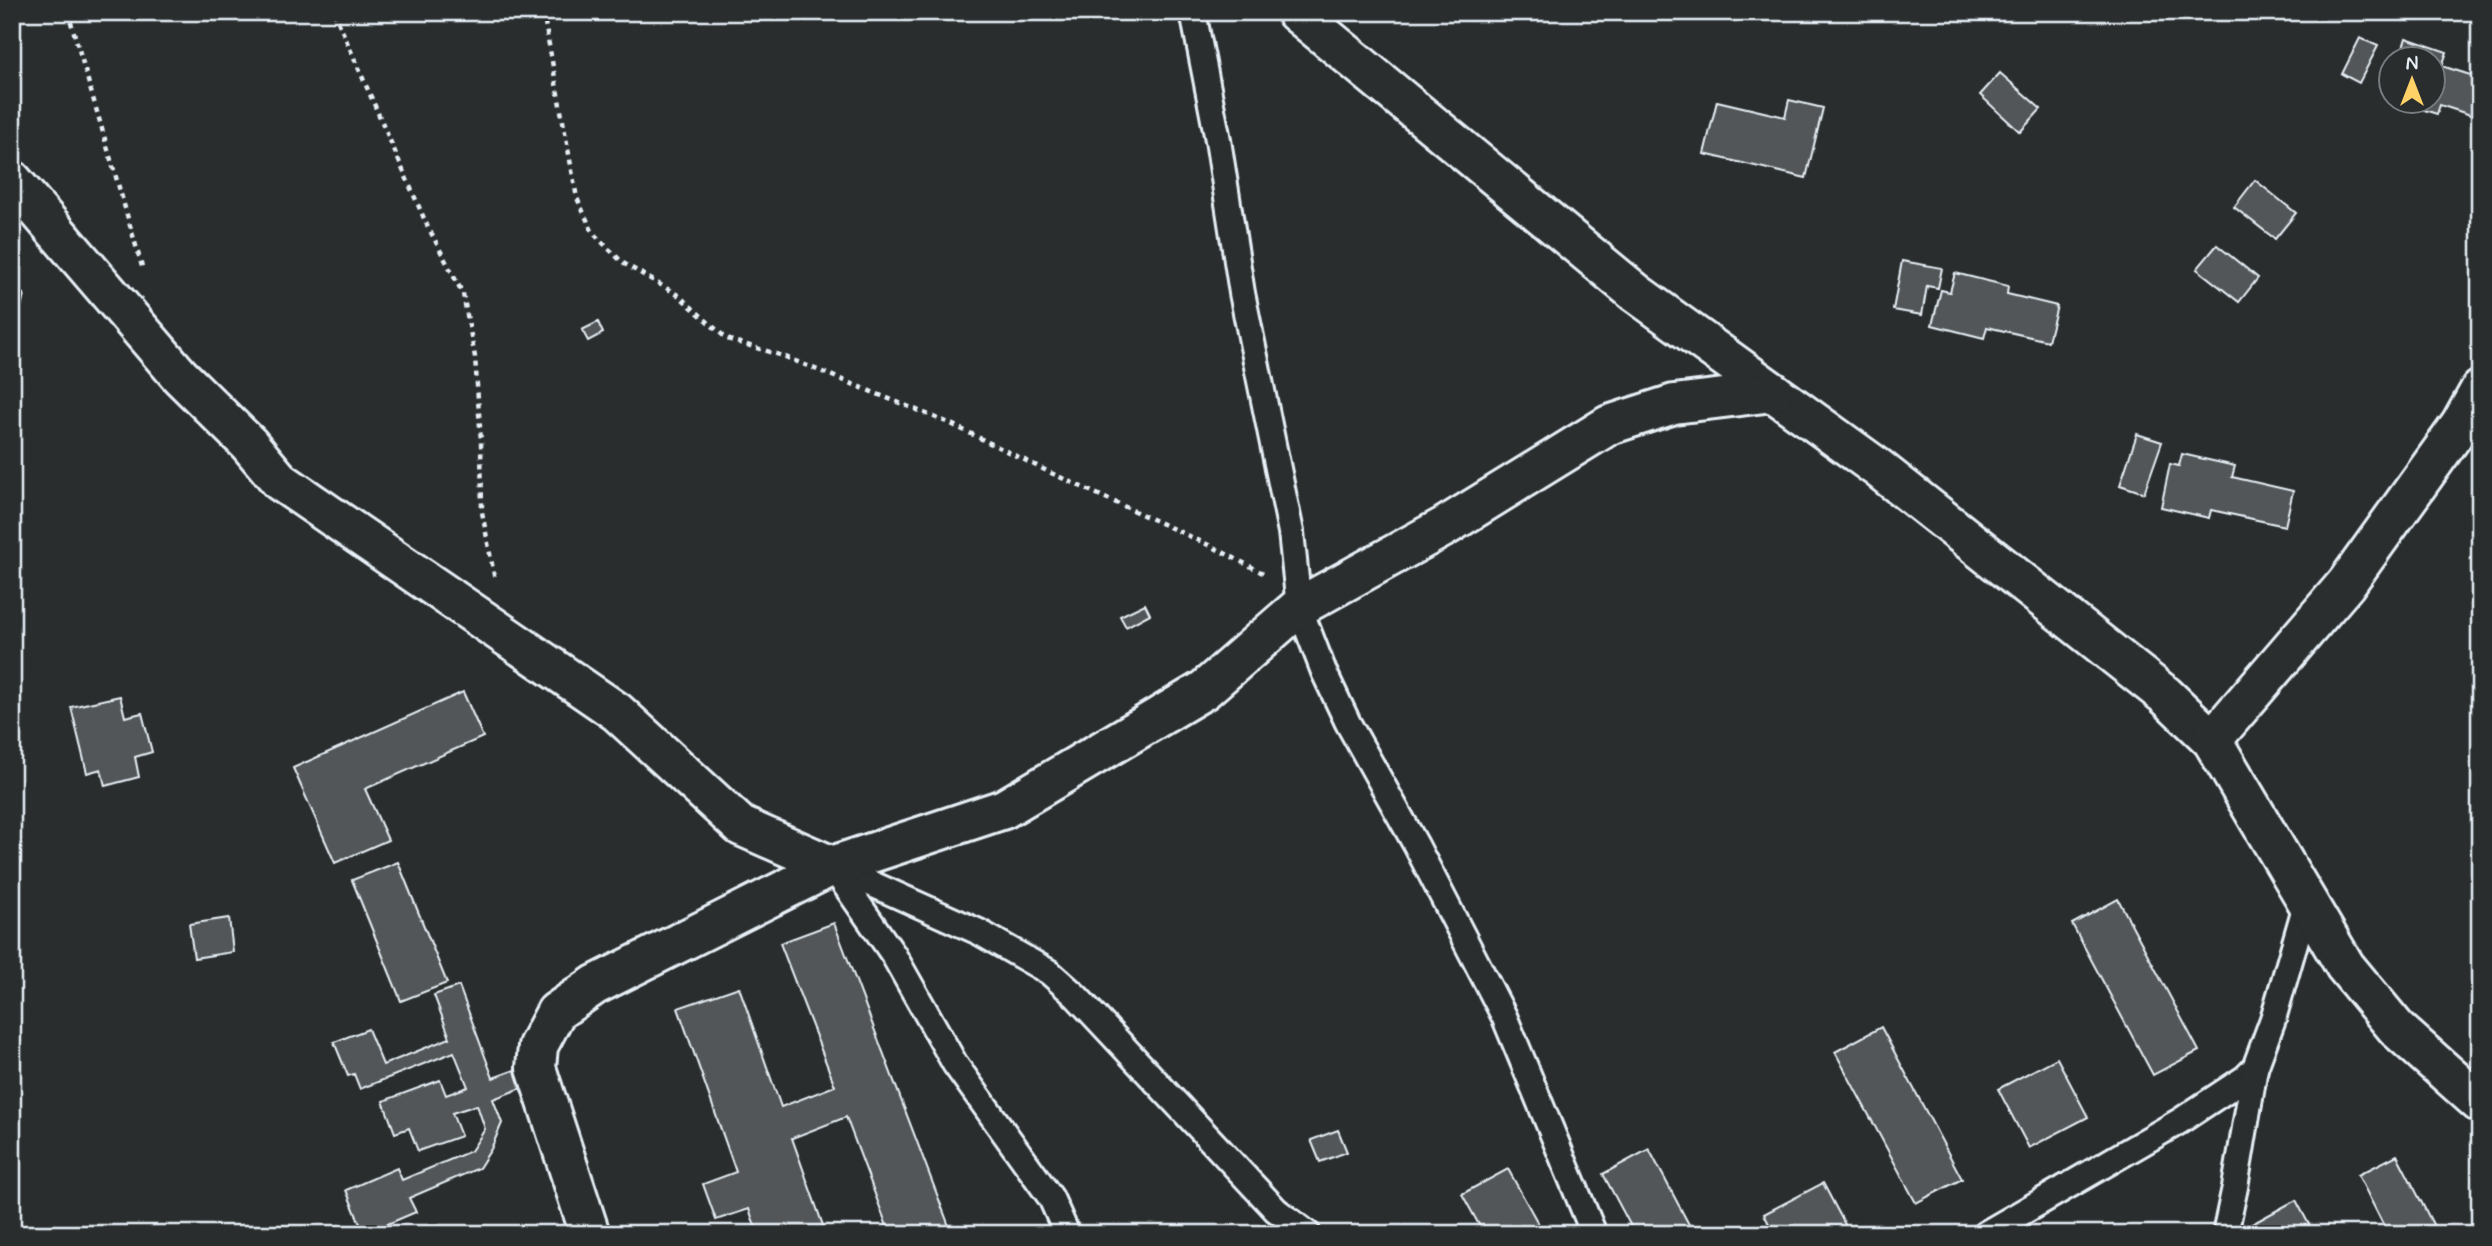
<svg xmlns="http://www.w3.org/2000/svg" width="2492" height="1246" viewBox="0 0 2492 1246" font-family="Mynerve,sans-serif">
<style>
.building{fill:#535759;stroke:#e8f1f8;stroke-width:2}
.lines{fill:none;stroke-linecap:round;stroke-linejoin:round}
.lane-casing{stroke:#e8f1f8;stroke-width:30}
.street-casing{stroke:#e8f1f8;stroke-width:44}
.path{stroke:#e8f1f8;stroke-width:4.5;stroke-dasharray:5 5;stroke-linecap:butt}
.lane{stroke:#2a2d2e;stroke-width:24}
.street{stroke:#2a2d2e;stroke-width:38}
</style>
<rect width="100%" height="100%" fill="#2a2d2e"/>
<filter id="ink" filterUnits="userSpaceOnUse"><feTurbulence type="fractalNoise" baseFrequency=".0143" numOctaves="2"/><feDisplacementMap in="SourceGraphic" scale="14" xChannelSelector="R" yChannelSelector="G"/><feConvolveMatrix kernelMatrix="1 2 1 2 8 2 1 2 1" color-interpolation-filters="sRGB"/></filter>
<g filter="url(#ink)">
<g class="building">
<path d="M 2360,38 L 2378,46 L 2359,83 L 2342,74 Z"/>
<path d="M 2406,38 L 2447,52 L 2442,66 L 2480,78 L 2480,118 L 2440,105 L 2437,114 L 2399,102 L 2432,102 L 2432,60 L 2399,60 Z"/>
<path d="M 2000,73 L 2041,109 L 2020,132 L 1980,95 Z"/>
<path d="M 1789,100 L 1823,108 L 1806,178 L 1704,154 L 1717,101 L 1785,117 Z"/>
<path d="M 2255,180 L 2296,213 L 2275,239 L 2234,207 Z"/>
<path d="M 2217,245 L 2258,278 L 2239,302 L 2197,269 Z"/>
<path d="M 1902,261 L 1942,268 L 1938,288 L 1927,286 L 1922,315 L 1893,310 Z"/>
<path d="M 1955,273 L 2008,286 L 2007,294 L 2057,306 L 2048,341 L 1987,327 L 1984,338 L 1932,325 L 1941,290 L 1950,292 Z"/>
<path d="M 12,291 L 24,294 L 20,312 L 12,310 Z"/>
<path d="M 598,322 L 603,333 L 588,341 L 582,330 Z"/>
<path d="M 2137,434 L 2162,442 L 2144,493 L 2120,485 Z"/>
<path d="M 2182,454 L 2235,466 L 2232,477 L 2293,491 L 2285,526 L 2211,510 L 2209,518 L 2161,507 L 2170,464 L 2179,466 Z"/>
<path d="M 1145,604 L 1150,614 L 1126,627 L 1120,616 Z"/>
<path d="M 463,692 L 483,737 L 365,789 L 388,840 L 335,863 L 293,768 Z"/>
<path d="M 120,696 L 125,717 L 142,713 L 152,752 L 135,757 L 139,777 L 105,786 L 101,769 L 87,773 L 71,707 Z"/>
<path d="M 398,862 L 447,983 L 401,1001 L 352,880 Z"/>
<path d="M 2118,899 L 2199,1051 L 2153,1075 L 2072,924 Z"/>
<path d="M 229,918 L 233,952 L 194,958 L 189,924 Z"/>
<path d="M 834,923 L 952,1234 L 890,1234 L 846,1117 L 792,1138 L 826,1234 L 758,1234 L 749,1209 L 716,1220 L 703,1184 L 736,1172 L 678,1008 L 739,987 L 781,1107 L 835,1086 L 780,943 Z"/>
<path d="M 459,986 L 493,1078 L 520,1068 L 527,1086 L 493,1099 L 502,1123 L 491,1149 L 479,1168 L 409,1198 L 416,1212 L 364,1234 L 346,1190 L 397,1168 L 402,1180 L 471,1151 L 485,1129 L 477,1105 L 452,1113 L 461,1136 L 418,1151 L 409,1128 L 395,1133 L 383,1101 L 440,1080 L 446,1095 L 468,1087 L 454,1052 L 360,1089 L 354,1074 L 348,1076 L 334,1042 L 368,1029 L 383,1065 L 450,1038 L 434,995 Z"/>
<path d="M 1881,1027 L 1962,1179 L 1916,1203 L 1835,1052 Z"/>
<path d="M 2057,1058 L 2088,1117 L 2029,1148 L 1998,1089 Z"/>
<path d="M 1338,1130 L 1347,1152 L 1320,1162 L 1311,1140 Z"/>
<path d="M 1649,1149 L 1694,1234 L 1635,1234 L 1603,1174 Z"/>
<path d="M 2397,1155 L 2438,1234 L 2388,1234 L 2358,1175 Z"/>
<path d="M 1508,1169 L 1544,1234 L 1484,1234 L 1462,1194 Z"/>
<path d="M 1823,1183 L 1850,1234 L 1774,1234 L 1764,1214 Z"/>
<path d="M 2296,1200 L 2314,1234 L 2257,1234 L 2252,1224 Z"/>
</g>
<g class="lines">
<g class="lane-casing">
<g id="lane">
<path d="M 1193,12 L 1218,140 L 1242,293 L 1291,532 L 1299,607 L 1324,672 L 1348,723 L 1416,845 L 1504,1016 L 1594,1234"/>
<path d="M 832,866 L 979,932 L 1049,972 L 1076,996 L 1276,1210 L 1308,1234"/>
<path d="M 834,869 L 893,954 L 955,1064 L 1051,1198 L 1067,1234"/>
<path d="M 1985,1234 L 2180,1121 L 2245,1078 L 2255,1068 L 2273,1019 L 2307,901"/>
<path d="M 2225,1234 L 2235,1187 L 2255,1068"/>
</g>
</g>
<g class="street-casing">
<g id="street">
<path d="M 1296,12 L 1636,293 L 1878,468 L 2165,695 L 2212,740 L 2345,966 L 2397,1029 L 2480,1103"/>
<path d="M 12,180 L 180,376 L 249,444 L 280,481 L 617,712 L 741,826 L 832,866"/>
<path d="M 2212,740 L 2346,584 L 2461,424 L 2480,390"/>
<path d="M 590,1234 L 536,1068 L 538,1046 L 556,1012 L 595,985 L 832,866 L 1004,809 L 1204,690 L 1299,607 L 1444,527 L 1609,425 L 1674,404 L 1773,392"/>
</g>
</g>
<g class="path">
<path d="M 68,12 L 143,270"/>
<path d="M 334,12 L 426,223 L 463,294 L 475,357 L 481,441 L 482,512 L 495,580"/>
<path d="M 543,12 L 577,198 L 593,233 L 623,263 L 678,295 L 727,339 L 783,356 L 949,423 L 1051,473 L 1213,547 L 1263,573"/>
</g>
<use href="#lane" class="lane"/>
<use href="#street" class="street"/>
</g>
</g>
<rect width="2492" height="1246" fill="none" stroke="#2a2d2e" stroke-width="42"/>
<rect x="21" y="21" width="2450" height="1204" fill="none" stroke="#e8f1f8" stroke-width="2.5" filter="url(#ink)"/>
<g transform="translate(2412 80)"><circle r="33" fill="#2a2d2e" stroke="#767b7f" stroke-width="2"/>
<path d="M0-5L12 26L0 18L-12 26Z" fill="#ffd166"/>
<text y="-10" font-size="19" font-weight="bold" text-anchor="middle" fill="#e8f1f8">N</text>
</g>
</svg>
